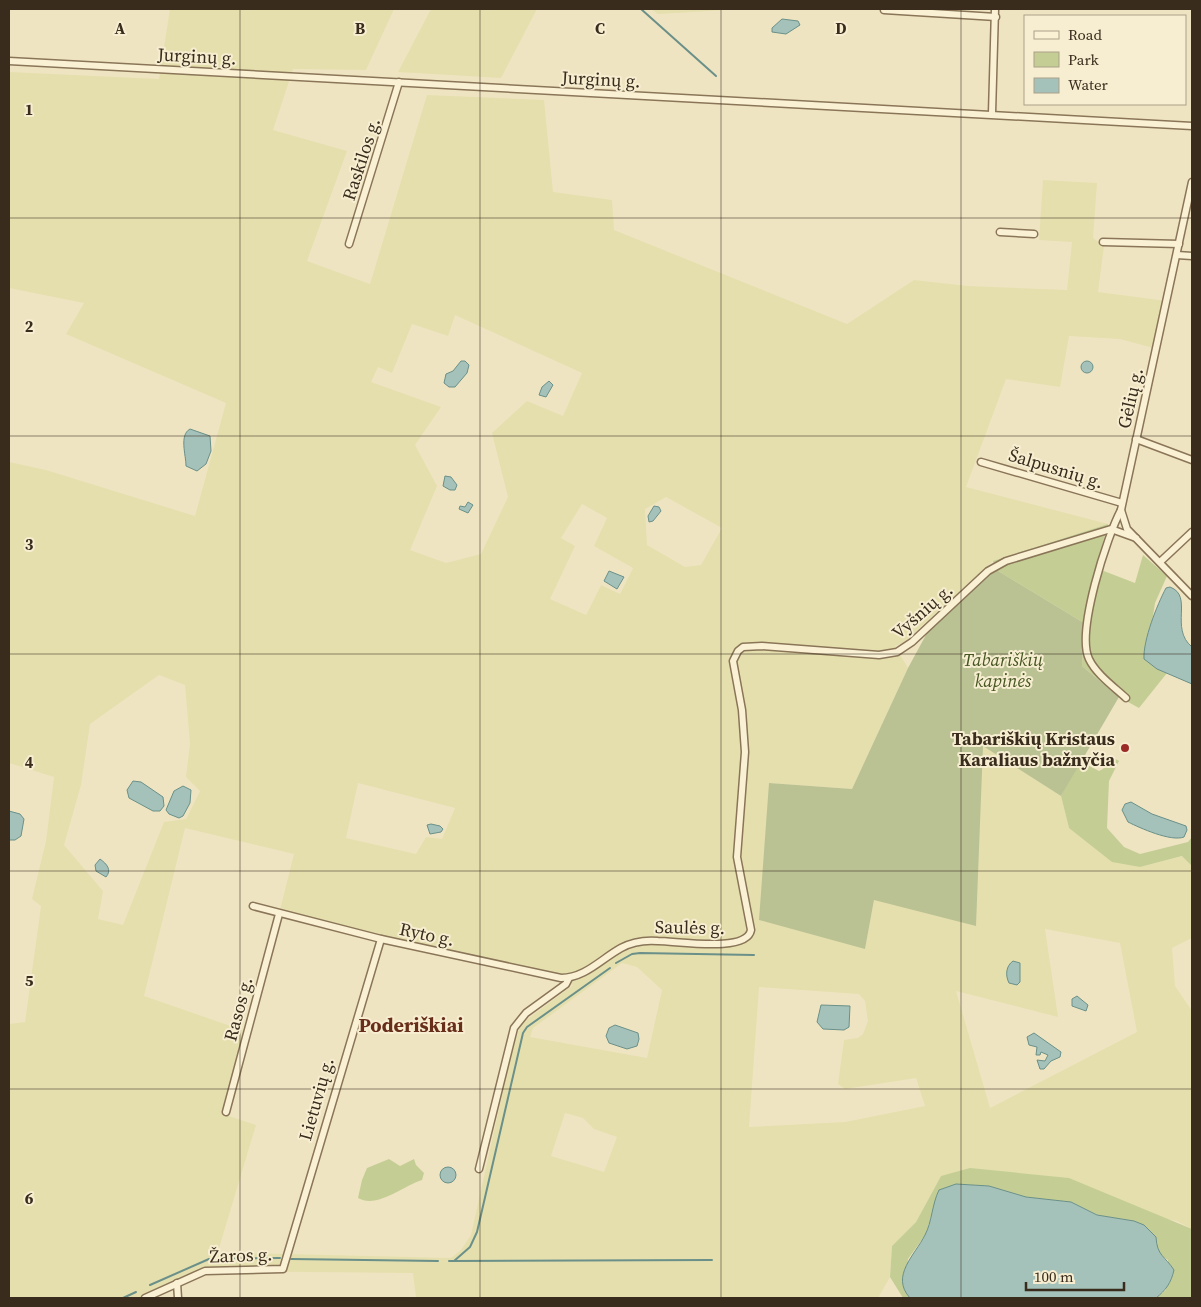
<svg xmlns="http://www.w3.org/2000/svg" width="1201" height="1307" viewBox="0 0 1201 1307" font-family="'Source Serif 4',serif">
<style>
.farmland{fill:#e5dfae;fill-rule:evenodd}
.green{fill:#c4ce94}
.cemetery{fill:#bac294}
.water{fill:#a4c2ba;stroke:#6a9089}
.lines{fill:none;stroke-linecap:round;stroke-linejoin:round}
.stream{stroke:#6a9089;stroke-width:2}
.street-casing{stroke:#8a7558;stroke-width:9}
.street{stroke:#faf1d4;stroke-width:6}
.grid{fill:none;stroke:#392c1d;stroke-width:1;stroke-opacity:0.55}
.poi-dot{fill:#9b2b26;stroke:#f7eed1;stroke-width:2}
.labels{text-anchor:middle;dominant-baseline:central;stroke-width:4;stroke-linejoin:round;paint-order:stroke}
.street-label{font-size:18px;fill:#392c1d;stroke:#f7eed1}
.park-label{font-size:18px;font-style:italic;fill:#465622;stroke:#f7eed1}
.poi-label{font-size:18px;font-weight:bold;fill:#392c1d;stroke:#f7eed1;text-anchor:end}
.quarter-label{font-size:20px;font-weight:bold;fill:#672e1a;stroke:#f7eed1}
.grid-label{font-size:16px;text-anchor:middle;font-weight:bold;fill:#392c1d;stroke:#f7eed1;stroke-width:4;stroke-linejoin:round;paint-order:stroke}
</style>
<rect width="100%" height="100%" fill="#efe4c1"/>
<g class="farmland">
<path d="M 170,9 L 394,9 L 366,70 L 293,69 L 273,130 L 347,151 L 307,261 L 370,284 L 427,95 L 544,100 L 553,192 L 612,200 L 614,230 L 847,324 L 914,280 L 968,286 L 1067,290 L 1072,242 L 1039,240 L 1043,180 L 1097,183 L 1093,238 L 1104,246 L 1098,292 L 1167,301 L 1157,349 L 1120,339 L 1069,336 L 1060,387 L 1006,379 L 966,487 L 1108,524 L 993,561 L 903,643 L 895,646 L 908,668 L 852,789 L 769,783 L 865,949 L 874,900 L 983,745 L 1061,796 L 1069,828 L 1140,867 L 1183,856 L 1192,866 L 1192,938 L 1172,948 L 1175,986 L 1192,1011 L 1192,1229 L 1177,1221 L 941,1176 L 916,1222 L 892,1246 L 890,1277 L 878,1298 L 416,1298 L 413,1273 L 214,1271 L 194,1277 L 149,1298 L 9,1298 L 9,1024 L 25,1022 L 41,906 L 32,899 L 46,841 L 54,777 L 9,763 L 9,462 L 46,470 L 195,516 L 226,403 L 66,334 L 84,303 L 9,288 L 9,72 L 159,79 ZM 455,315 L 582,373 L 563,416 L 527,401 L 492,433 L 508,497 L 481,554 L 446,563 L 410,550 L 437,486 L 415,445 L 441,407 L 371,382 L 378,367 L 392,373 L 412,324 L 448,336 ZM 666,497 L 722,528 L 701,565 L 685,567 L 647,545 L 645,509 ZM 582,504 L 607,518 L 594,546 L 633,568 L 620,594 L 601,585 L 586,615 L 550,599 L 575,546 L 561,538 ZM 159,675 L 185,685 L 190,744 L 186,777 L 200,791 L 186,819 L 164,822 L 123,925 L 98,919 L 103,891 L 64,845 L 81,785 L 90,724 ZM 358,783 L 455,808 L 442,839 L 426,837 L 416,854 L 346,838 ZM 185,828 L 294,854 L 279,914 L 573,985 L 521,1024 L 513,1046 L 471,1235 L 461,1250 L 451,1258 L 246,1253 L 217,1255 L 256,1125 L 223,1114 L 245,1031 L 144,996 ZM 1045,929 L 1120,943 L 1137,1032 L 990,1108 L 956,991 L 1058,1017 ZM 622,963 L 637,967 L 662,990 L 647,1058 L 530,1037 L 533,1028 ZM 759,987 L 859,994 L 865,1001 L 868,1021 L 863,1034 L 858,1038 L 844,1040 L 838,1084 L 845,1089 L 916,1078 L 925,1106 L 845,1122 L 749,1127 ZM 565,1113 L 583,1118 L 594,1129 L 617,1137 L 604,1172 L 551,1156 Z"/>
<path d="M 431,9 L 537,9 L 501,78 L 398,72 Z"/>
<path d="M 651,9 L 741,9 L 658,14 Z"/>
</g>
<g class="green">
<path d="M 1108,524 L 1096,568 L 1135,583 L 1143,555 L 1167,576 L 1155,603 L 1151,629 L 1145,645 L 1157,669 L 1167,673 L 1139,708 L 1119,697 L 1082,666 L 1084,623 L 995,569 L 993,561 Z"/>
<path d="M 1112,757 L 1119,761 L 1109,781 L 1107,828 L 1124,847 L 1140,854 L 1188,842 L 1192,837 L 1192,866 L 1182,856 L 1140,867 L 1112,862 L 1069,828 L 1061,796 L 1080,761 L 1099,771 L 1103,769 Z"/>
<path d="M 389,1159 L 400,1166 L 414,1159 L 416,1165 L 424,1173 L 422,1180 C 403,1186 377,1209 358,1198 L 362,1180 L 367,1168 Z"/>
<path d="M 970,1168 L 1069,1178 L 1192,1229 L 1192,1298 L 1156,1298 L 1166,1290 L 1168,1260 C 1158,1255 1157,1248 1156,1237 L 1134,1221 L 1097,1215 L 1071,1202 L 1026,1197 L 989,1186 L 956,1184 L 939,1190 L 926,1234 L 908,1259 L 906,1293 L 910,1298 L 903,1298 L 890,1277 L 892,1246 L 916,1222 L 941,1176 Z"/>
</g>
<path class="cemetery" d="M 995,569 L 1084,623 L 1082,666 L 1119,697 L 1061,796 L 983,746 L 976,926 L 874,900 L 865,949 L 759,920 L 769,783 L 852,789 L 908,668 L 927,633 Z"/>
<g class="water">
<path d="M 782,19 L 798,21 L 800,25 L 786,34 L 772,32 L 772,28 Z"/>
<circle cx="1087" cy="367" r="6"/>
<path d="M 461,361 L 465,361 L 469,365 L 467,373 L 455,387 L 449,387 L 444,383 L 446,374 L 453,371 Z"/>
<path d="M 549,381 L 553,385 L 546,397 L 539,395 L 542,387 Z"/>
<path d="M 190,429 L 210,436 L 211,451 L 206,464 L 197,471 L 186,466 C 186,455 179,435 190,429 Z"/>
<path d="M 445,476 L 451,477 L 457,485 L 455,490 L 450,490 L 443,486 Z"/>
<path d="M 468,502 L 473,505 L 468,513 L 459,509 L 460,506 L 465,507 Z"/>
<path d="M 654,506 L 659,507 L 661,511 L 653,521 L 649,522 L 648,516 Z"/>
<path d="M 609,571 L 624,577 L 617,589 L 604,581 Z"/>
<path d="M 1170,587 C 1194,596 1169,628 1192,647 L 1192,684 L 1157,669 L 1144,659 C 1143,640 1157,605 1166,588 Z"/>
<path d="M 133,781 L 141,782 L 163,797 L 164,806 L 160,811 L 153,811 L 129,798 L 127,790 Z"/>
<path d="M 183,786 L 191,790 L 190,803 L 183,816 L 179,818 L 169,814 L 166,810 L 174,791 Z"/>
<path d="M 1131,802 L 1152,814 L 1186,826 L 1187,830 L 1184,837 C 1171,842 1140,828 1128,822 L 1122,810 L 1125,804 Z"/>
<path d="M 9,811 L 20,814 L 24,819 L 21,836 L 15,840 L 9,840 Z"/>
<path d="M 431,824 L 440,826 L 443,829 L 441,832 L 430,834 L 427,825 Z"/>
<path d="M 100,859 C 107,864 112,870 106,877 L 96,871 L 95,865 Z"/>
<path d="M 1013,961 L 1020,963 L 1020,982 L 1017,985 L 1009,983 C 1005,975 1006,966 1013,961 Z"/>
<path d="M 1077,996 L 1088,1005 L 1086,1011 L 1072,1006 L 1072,999 Z"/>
<path d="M 821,1005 L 850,1006 L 849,1027 L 844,1030 L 823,1029 L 817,1022 Z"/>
<path d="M 615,1025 L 638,1033 L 639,1039 L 637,1046 L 627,1049 L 609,1043 L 606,1036 L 609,1028 Z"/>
<path d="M 1034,1033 L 1061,1052 L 1060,1057 L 1051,1061 L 1044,1069 L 1040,1069 L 1037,1060 L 1045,1061 L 1048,1055 L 1041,1052 L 1040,1055 L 1036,1055 L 1037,1047 L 1029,1045 L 1027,1037 Z"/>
<circle cx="448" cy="1175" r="8"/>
<path d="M 956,1184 L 989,1186 L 1026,1197 L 1071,1202 L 1097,1215 L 1134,1221 L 1144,1225 L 1156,1237 C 1157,1256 1165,1256 1174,1270 C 1171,1283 1166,1290 1156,1298 L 910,1298 C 890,1276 915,1255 925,1235 C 932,1222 932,1204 939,1190 Z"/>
</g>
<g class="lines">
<g class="stream">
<path d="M 641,9 L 716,76"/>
<path d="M 616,963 L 632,954 L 640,953 L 754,955"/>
<path d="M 291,1259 L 438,1261"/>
<path d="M 449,1261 L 712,1260"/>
<path d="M 454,1261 L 470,1247 L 477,1232 L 523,1033 L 527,1027 L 610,968"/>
<path d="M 150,1285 L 209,1259 L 280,1258"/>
<path d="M 123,1298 L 136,1292"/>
</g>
<g class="street-casing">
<g id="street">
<path d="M 884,10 L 996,17"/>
<path d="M 9,61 L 1192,126"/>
<path d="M 992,113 L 995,9"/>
<path d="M 1192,182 L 1121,510 L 1127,529 L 1192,596"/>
<path d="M 1000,232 L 1034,234"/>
<path d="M 1103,242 L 1179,244"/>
<path d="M 349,244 L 399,82"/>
<path d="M 1177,255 L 1192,256"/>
<path d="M 1136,439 L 1192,460"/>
<path d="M 981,462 L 1122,503"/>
<path d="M 1121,510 C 1107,536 1076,632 1089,659 C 1096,674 1114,687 1126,698"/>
<path d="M 1160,562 L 1192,532"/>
<path d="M 253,906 L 381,939 L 561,978 C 585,978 601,959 621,948 C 632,942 646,940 658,941 C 678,941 747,953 751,930 L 737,857 L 745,752 L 742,710 L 733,661 L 738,651 L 743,647 L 762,646 L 879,655 L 897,652 L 912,642 L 988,571 L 1006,561 L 1111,529 L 1136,538"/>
<path d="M 226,1112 L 279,914"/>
<path d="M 479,1169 L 514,1028 L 526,1013 L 566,984 L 569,978"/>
<path d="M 177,1283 L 178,1298"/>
<path d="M 145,1298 L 205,1271 L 283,1269 L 381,939"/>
</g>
</g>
<use href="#street" class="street"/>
</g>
<path class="grid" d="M 240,9 L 240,1298M 480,9 L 480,1298M 721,9 L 721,1298M 961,9 L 961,1298M 9,218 L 1192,218M 9,436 L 1192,436M 9,654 L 1192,654M 9,871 L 1192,871M 9,1089 L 1192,1089"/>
<circle class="poi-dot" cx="1125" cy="748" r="5"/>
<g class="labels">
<g class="street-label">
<text transform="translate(197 56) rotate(3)">Jurginų g.</text>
<text transform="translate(601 79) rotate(3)">Jurginų g.</text>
<text transform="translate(361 159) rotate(-72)">Raskilos g.</text>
<text transform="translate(1130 398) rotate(-77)">Gėlių g.</text>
<text transform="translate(1056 468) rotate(17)">Šalpusnių g.</text>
<text transform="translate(922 611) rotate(-41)">Vyšnių g.</text>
<text transform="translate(690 927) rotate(1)">Saulės g.</text>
<text transform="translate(427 934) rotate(12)">Ryto g.</text>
<text transform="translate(238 1009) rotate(-75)">Rasos g.</text>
<text transform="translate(316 1099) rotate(-74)">Lietuvių g.</text>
<text transform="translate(241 1255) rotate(-2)">Žaros g.</text>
</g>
<g class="park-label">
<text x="1003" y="659">Tabariškių<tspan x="1003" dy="21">kapinės</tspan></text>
</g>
<g class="poi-label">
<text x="1115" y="738">Tabariškių Kristaus<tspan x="1115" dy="21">Karaliaus bažnyčia</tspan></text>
</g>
<g class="quarter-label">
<text x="411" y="1025">Poderiškiai</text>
</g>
</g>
<g class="grid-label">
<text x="120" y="34">A</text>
<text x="360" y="34">B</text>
<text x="600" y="34">C</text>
<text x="841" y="34">D</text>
<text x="29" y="115">1</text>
<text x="29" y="332">2</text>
<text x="29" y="550">3</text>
<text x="29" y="768">4</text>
<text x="29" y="986">5</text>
<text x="29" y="1204">6</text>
</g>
<rect width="1201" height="1307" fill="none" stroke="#392c1d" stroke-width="20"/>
<rect x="1024" y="15" width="162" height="90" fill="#f7eed1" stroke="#aba089"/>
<rect x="1034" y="31" width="25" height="8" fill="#faf1d4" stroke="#aba089"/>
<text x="1068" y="40" font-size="15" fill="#392c1d">Road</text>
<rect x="1034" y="52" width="25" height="15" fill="#c4ce94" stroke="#aba089"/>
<text x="1068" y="65" font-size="15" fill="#392c1d">Park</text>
<rect x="1034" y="78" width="25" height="15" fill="#a4c2ba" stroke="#aba089"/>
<text x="1068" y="90" font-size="15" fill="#392c1d">Water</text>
<path d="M1026 1282v8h98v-8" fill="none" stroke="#392c1d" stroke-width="2.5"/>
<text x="1034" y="1282" font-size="15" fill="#392c1d" stroke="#f7eed1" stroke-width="4" paint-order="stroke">100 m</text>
</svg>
